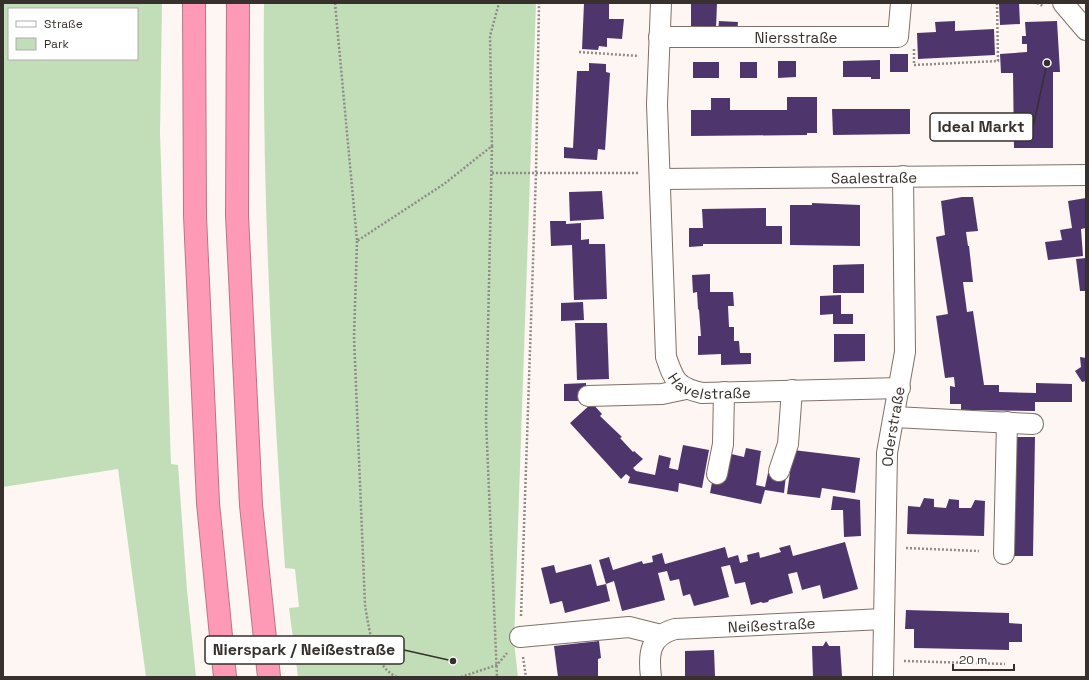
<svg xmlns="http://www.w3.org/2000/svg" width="1089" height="680" viewBox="0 0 1089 680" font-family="'Space Grotesk',sans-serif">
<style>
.green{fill:#c2deb9;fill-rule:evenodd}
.building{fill:#4e366d}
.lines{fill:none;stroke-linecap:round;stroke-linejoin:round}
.minor-casing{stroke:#80716a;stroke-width:22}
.highway-casing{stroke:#b97586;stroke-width:24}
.path{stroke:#918a87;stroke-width:2.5;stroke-dasharray:2 2;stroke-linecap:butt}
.minor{stroke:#fff;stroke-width:20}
.highway{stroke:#ff9ab6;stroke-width:22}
.labels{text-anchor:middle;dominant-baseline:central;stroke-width:4;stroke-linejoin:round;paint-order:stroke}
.street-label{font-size:15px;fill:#37302d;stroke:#fff}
.leader{fill:none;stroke:#37302d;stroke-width:1.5}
.callout-dot{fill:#37302d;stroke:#fff;stroke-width:1.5}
.callout{fill:#fff;stroke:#37302d;stroke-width:1.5}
.callout-label{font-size:16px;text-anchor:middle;font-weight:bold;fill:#37302d}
</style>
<rect width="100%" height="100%" fill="#fef6f3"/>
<g class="green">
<path d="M 3,3 L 162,3 L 160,133 L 171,464 L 178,465 L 187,590 L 196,677 L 146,677 L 118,469 L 3,487 ZM 9,9 L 137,9 L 137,59 L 9,59 Z"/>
<path d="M 264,3 L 536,3 L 514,642 L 518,677 L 298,677 L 289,608 L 299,607 L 295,569 L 285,568 C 272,380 262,191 264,3 Z"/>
</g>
<g class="building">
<path d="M 584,3 L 609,3 L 609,19 L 624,19 L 622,39 L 607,38 L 607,47 L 599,46 L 598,50 L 582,49 Z"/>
<path d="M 691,3 L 717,3 L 716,29 L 691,28 Z"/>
<path d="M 999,3 L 1019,3 L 1020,24 L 1000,25 Z"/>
<path d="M 719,21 L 738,22 L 737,32 L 718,31 Z"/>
<path d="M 955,21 L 955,31 L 994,29 L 995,55 L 918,59 L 917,33 L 936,32 L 935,22 Z"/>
<path d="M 1057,21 L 1060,72 L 1053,72 L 1053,148 L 1014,148 L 1013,73 L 1001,73 L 1000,54 L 1027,52 L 1027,44 L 1022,44 L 1022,36 L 1026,36 L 1025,22 Z"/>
<rect x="890" y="54" width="18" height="18"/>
<path d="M 880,60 L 880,79 L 871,79 L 871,77 L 843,77 L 843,61 Z"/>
<path d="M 778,61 L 796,61 L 796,77 L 778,78 Z"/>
<rect x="693" y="62" width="26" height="16"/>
<rect x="740" y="62" width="17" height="16"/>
<path d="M 589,63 L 606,64 L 606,72 L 610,73 L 605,150 L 598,149 L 597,160 L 564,158 L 564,147 L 573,148 L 577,71 L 589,71 Z"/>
<path d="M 787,97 L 817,97 L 817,133 L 807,133 L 807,135 L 691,136 L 691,110 L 711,110 L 711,98 L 730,98 L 730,110 L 787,110 Z"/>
<path d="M 832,109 L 910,109 L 910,134 L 833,135 Z"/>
<path d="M 602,191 L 604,219 L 570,221 L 569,192 Z"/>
<path d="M 962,197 L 973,197 L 978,231 L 966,232 L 968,246 L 969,246 L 973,282 L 963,282 L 967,312 L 973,311 L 984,385 L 999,385 L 999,392 L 1036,393 L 1036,383 L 1072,384 L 1072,402 L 1035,402 L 1035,411 L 961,410 L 961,404 L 950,404 L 950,386 L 955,387 L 954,377 L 945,378 L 936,316 L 948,314 L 936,237 L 945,235 L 941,201 Z"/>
<path d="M 1086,198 L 1086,228 L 1081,229 L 1083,256 L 1048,260 L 1045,242 L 1062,240 L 1060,230 L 1072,228 L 1068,201 Z"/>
<path d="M 812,203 L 860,205 L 860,246 L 790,245 L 790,205 L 812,205 Z"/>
<path d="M 766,208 L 766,226 L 782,226 L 782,244 L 703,244 L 703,246 L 689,247 L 689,228 L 703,228 L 702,209 Z"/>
<path d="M 550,221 L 566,221 L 566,224 L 581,223 L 581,240 L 589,239 L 589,244 L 605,244 L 607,299 L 574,300 L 572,245 L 551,246 Z"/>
<path d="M 1086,258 L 1086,291 L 1080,291 L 1076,259 Z"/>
<path d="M 864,264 L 864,293 L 833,293 L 833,265 Z"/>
<path d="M 710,274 L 710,292 L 733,292 L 734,306 L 728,306 L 729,327 L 734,327 L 734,341 L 739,341 L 740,353 L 751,353 L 751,364 L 721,365 L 721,354 L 698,355 L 698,336 L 701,336 L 699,310 L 698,309 L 697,292 L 693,293 L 692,275 Z"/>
<path d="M 841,295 L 841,314 L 853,314 L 853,324 L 833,324 L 833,314 L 820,315 L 820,296 Z"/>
<path d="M 583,302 L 584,320 L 561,321 L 561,303 Z"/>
<path d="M 575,323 L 607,323 L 609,379 L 577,380 Z"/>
<path d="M 834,334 L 865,334 L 865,361 L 834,362 Z"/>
<path d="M 1080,357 L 1086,358 L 1086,381 L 1082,382 L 1075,371 L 1081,367 Z"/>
<path d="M 586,383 L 587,401 L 564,401 L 564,384 Z"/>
<path d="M 592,403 L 602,414 L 600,416 L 622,437 L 620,438 L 633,452 L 634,451 L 643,459 L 633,468 L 636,471 L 655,475 L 659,455 L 671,458 L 669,468 L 678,470 L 683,445 L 709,450 L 702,488 L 679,483 L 678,492 L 628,483 L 630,477 L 626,474 L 621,479 L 570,423 Z"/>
<path d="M 1017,437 L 1035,437 L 1033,556 L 1014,556 Z"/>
<path d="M 746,448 L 761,451 L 756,485 L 765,487 L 768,473 L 786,475 L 784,493 L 765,490 L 761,504 L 710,493 L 713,477 L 727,453 L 744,457 Z"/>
<path d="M 793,450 L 860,458 L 855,493 L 822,488 L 820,498 L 787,494 Z"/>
<path d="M 833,496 L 860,500 L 861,536 L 844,537 L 843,510 L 831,510 Z"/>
<path d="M 924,498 L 934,499 L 934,507 L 946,508 L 949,499 L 959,500 L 959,508 L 971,508 L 975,500 L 985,501 L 984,536 L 907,534 L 908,506 L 920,507 Z"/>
<path d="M 845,542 L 858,589 L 823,599 L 820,585 L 802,590 L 797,572 L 788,574 L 793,593 L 769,600 L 768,602 L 763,603 L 761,602 L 751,605 L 745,582 L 735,584 L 730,565 L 721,567 L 729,597 L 694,606 L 690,594 L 683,596 L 679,579 L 670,581 L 667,571 L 658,573 L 665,600 L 622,611 L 614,581 L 606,584 L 610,601 L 565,613 L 562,601 L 550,604 L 541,568 L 554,565 L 556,573 L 591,564 L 597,586 L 606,584 L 599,560 L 609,557 L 613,570 L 642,561 L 643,564 L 653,562 L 652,556 L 662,553 L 665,564 L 725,547 L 728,558 L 738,555 L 740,563 L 748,561 L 747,555 L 759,552 L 760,558 L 781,552 L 779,548 L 790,545 L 793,556 Z"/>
<path d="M 906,610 L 1009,613 L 1009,623 L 1022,624 L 1022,642 L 1009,642 L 1009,650 L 914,648 L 914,629 L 905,629 Z"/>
<path d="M 599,641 L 601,658 L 598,659 L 598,677 L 558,677 L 554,646 Z"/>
<path d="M 826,641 L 829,646 L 840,646 L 842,676 L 813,677 L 812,646 L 823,646 Z"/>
<path d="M 714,650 L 715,676 L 685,677 L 685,651 Z"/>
</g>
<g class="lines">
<g class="minor-casing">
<g id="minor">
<path id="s1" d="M 661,3 L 657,104 L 666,357 C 674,380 676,387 702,393 L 900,388"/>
<path d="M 1063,3 L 1086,30"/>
<path id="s2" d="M 659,37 L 898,37 L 901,3"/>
<path id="s3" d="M 661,179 L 1086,175"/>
<path d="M 588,396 L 662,394 L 686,389"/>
<path d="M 894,417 L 1033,424"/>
<path d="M 779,471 L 788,444 L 792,390"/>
<path d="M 717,474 L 723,444 L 724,392"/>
<path d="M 1004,554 L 1007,422"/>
<path d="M 520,637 L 629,627 L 661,635"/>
<path id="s4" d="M 651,677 C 648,653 650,636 675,629 L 884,619"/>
<path id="s5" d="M 883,677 L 887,453 L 905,352 L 903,176"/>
</g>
</g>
<g class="highway-casing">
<g id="highway">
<path d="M 194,3 L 195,216 L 208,503 L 225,677"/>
<path d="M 238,3 L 237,215 L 251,505 L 269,677"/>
</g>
</g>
<g class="path">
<path d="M 335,3 L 357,241 L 444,184 L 492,146 L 490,36 L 499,3"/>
<path d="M 1037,3 L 1043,6"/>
<path d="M 914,49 L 914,65 L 998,61 L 997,3"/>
<path d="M 579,52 L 639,56"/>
<path d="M 492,146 L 486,420 L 497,677"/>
<path d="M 492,173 L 639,173"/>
<path d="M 357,241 L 354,337 L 365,605 C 369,628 373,667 397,677"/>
<path d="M 906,548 L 979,551"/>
<path d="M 521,616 L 536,173 L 539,3"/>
<path d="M 523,657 L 526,677"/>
<path d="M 904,661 L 1005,664"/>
<path d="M 461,677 L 497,665 L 507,653"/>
</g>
<use href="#minor" class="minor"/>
<use href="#highway" class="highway"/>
</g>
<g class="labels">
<g class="street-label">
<text stroke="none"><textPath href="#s2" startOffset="137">Niersstraße</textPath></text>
<text stroke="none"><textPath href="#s3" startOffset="213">Saalestraße</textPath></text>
<text stroke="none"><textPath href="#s1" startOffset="415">Havelstraße</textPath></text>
<text stroke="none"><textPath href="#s5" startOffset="251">Oderstraße</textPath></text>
<text stroke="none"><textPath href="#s4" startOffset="157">Neißestraße</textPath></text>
</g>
</g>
<path class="leader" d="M1047 63L1033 127M453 661L404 650"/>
<g class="callout-dot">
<circle cx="1047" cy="63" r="4"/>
<circle cx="453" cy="661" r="4"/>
</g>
<g class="callout">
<rect x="930" y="113" width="103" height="28" rx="4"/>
<rect x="205" y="636" width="199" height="28" rx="4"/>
</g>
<g class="callout-label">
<text x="981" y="132">Ideal Markt</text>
<text x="304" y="655">Nierspark / Neißestraße</text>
</g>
<rect width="1089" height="680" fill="none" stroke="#37302d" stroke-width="8"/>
<rect x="8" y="8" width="130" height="52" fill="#ffffff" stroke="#afacab"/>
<rect x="16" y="21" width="20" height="6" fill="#ffffff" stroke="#afacab"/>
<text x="44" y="28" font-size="12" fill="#37302d">Straße</text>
<rect x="16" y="38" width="20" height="12" fill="#c2deb9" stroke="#afacab"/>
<text x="44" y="48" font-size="12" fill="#37302d">Park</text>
<path d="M953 664v6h61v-6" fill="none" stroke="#37302d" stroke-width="2"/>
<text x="959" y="664" font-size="12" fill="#37302d" stroke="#ffffff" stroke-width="3" paint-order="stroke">20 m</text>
</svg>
